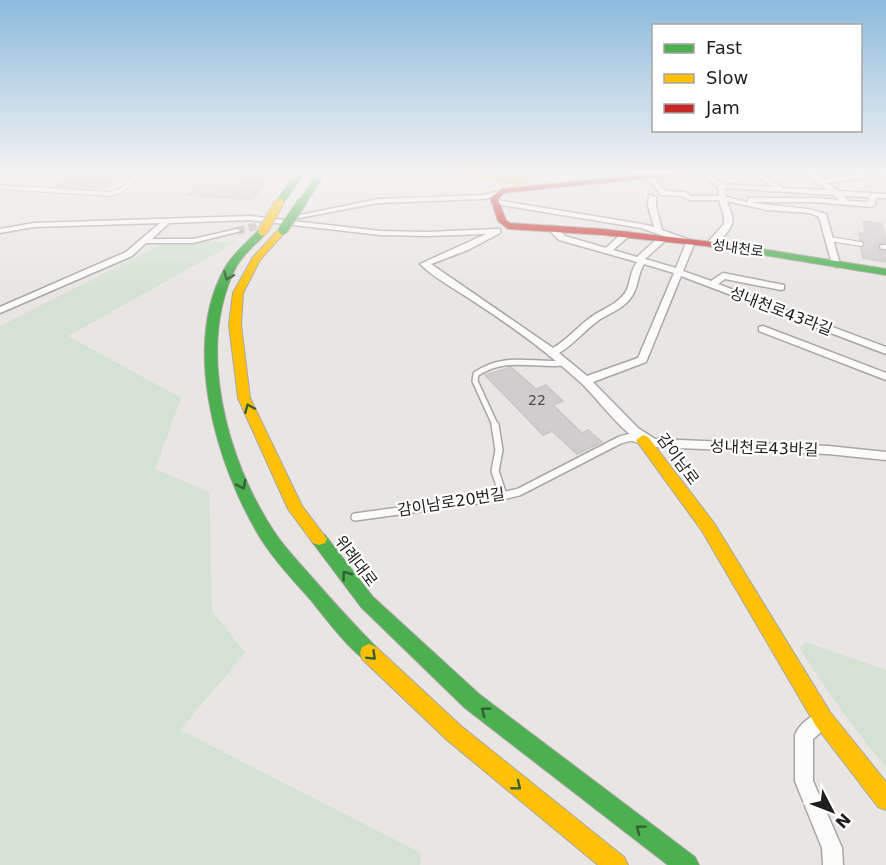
<svg xmlns="http://www.w3.org/2000/svg" width="886" height="865" viewBox="0 0 886 865" font-family="'DejaVu Sans','Noto Sans KR',sans-serif">
<style>
.green{fill:#d3e2d2}
.building{fill:#cfcdcd;stroke:#c9c7c6;stroke-width:1.5}
.lines{fill:none;stroke-linecap:round;stroke-linejoin:round}
.street-tunnel{stroke:#c0bdbb;stroke-width:8;stroke-dasharray:8 4;stroke-linecap:butt}
.lane-far2-casing{stroke:#a9a6a4;stroke-width:6}
.lane-far1-casing{stroke:#a9a6a4;stroke-width:8}
.lane-casing{stroke:#a9a6a4;stroke-width:10}
.street-casing{stroke:#a9a6a4;stroke-width:3}
.fast-casing{stroke:#a9a6a4;stroke-width:2}
.slow-casing{stroke:#a9a6a4;stroke-width:2}
.jam-casing{stroke:#a9a6a4;stroke-width:2}
.lane-far2{stroke:#fcfbfb;stroke-width:4}
.lane-far1{stroke:#fcfbfb;stroke-width:5}
.lane{stroke:#fcfbfb;stroke-width:7}
.street{fill:#fcfbfb;fill-rule:evenodd}
.fast{fill:#4caf50;fill-rule:evenodd}
.slow{fill:#ffc107;fill-rule:evenodd}
.jam{fill:#c62828;fill-rule:evenodd}
.fast-bridge-casing{stroke:#b8aaaa;stroke-width:11;stroke-linecap:butt}
.slow-bridge-casing{stroke:#b8aaaa;stroke-width:11;stroke-linecap:butt}
.fast-bridge{stroke:#4caf50;stroke-width:9}
.slow-bridge{stroke:#ffc107;stroke-width:9}
.oneway{stroke:#346034}
.labels{text-anchor:middle;dominant-baseline:central;stroke-width:4.5;stroke-linejoin:round;paint-order:stroke}
.far-street-label{font-size:14px;fill:#211f1d;stroke:#fff}
.number-label{font-size:14px;fill:#4e4c4b}
.street-label{font-size:16px;fill:#211f1d;stroke:#fff}
</style>
<rect width="100%" height="100%" fill="#e8e5e2"/>
<g class="green">
<path d="M 238,241 L 68,336 L 181,398 L 155,469 L 209,492 L 212,611 L 245,653 L 180,730 L 421,853 L 420,865 L 0,865 L 0,326 L 164,243 Z"/>
<path d="M 805,642 L 886,670 L 886,767 C 854,729 826,690 800,648 Z"/>
</g>
<g class="building">
<path d="M 76,172 L 95,172 L 124,174 L 103,189 L 55,186 Z"/>
<path d="M 247,173 L 273,174 L 252,200 L 187,195 L 199,184 L 236,186 Z"/>
<path d="M 863,221 L 882,224 L 886,243 L 879,244 L 878,248 L 880,251 L 886,251 L 886,262 L 863,258 L 861,248 L 865,243 L 860,240 L 859,233 L 865,234 Z"/>
<path d="M 511,367 L 536,389 L 546,385 L 563,401 L 553,405 L 582,433 L 588,430 L 602,442 L 577,454 L 552,431 L 543,435 L 485,375 Z"/>
</g>
<g class="lines">
<path class="street-tunnel" d="M 237,231 L 273,222"/>
<g class="lane-far2-casing">
<g id="lane-far2">
<path d="M 0,187 L 110,194 L 120,191 L 142,172"/>
<path d="M 830,239 L 861,244"/>
<path d="M 882,247 L 886,247"/>
</g>
</g>
<g class="lane-far1-casing">
<path id="lane-far1" d="M 496,427 L 475,381 L 476,374 C 506,354 532,366 565,363"/>
</g>
<g class="lane-casing">
<g id="lane">
<path d="M 495,425 L 499,450 L 495,471 L 503,495"/>
<path d="M 355,517 L 493,498 L 519,492 L 620,440 L 631,437 L 642,440"/>
</g>
</g>
<g class="street-casing">
<g id="street">
<path d="M 698,172 L 706,172 L 723,184 L 773,187 L 750,172 L 758,172 L 783,188 L 828,190 L 802,172 L 810,172 L 824,179 L 859,175 L 857,172 L 865,172 L 869,176 L 868,177 L 828,183 L 838,191 L 886,194 L 886,198 L 876,198 L 875,205 L 871,207 L 815,202 L 751,202 C 776,208 802,205 826,214 L 840,264 L 836,267 L 832,264 L 819,217 L 810,213 L 767,210 L 727,201 C 728,206 731,211 732,216 C 735,228 722,238 714,246 L 708,246 L 708,242 L 724,224 L 724,216 L 719,200 L 689,200 L 682,196 L 661,195 L 647,177 L 652,176 L 666,191 L 684,192 L 691,196 L 719,196 L 718,187 ZM 725,188 L 834,195 L 839,200 L 815,198 L 748,198 L 748,202 L 726,197 ZM 843,196 L 869,197 L 868,202 L 849,201 Z"/>
<path d="M 496,192 L 500,194 L 499,196 L 483,199 L 378,203 L 299,218 L 295,216 L 378,199 L 483,195 Z"/>
<path d="M 649,195 L 656,197 L 656,206 L 662,230 L 695,242 L 683,271 L 711,281 L 723,273 L 784,285 L 784,289 L 781,290 L 725,279 L 718,284 L 886,347 L 886,354 L 681,276 L 646,362 L 593,382 L 638,428 L 655,439 L 828,446 L 886,452 L 886,460 L 828,454 L 654,447 C 624,439 602,402 579,381 C 546,351 510,325 473,301 C 455,289 434,278 420,264 L 486,234 L 427,236 L 380,235 L 250,220 L 169,223 L 152,239 L 193,239 L 237,229 L 241,231 L 193,243 L 146,243 L 132,256 L 0,313 L 0,307 L 126,252 L 160,223 L 34,227 L 0,233 L 0,229 L 34,223 L 250,216 L 380,231 L 427,232 L 497,229 L 500,229 L 500,233 L 468,250 L 431,264 L 553,348 C 568,339 579,325 594,315 C 605,308 617,304 625,293 C 631,284 629,273 637,262 L 559,240 L 549,230 L 549,226 L 555,226 L 565,236 L 606,248 L 623,232 L 629,232 L 629,236 L 613,250 L 637,257 L 660,236 L 664,236 L 641,228 L 496,204 L 492,202 L 496,200 L 642,224 L 654,227 L 648,206 ZM 666,237 L 686,243 L 676,268 L 645,259 L 666,240 ZM 644,264 L 674,273 L 638,358 L 587,376 L 559,353 C 574,344 585,330 599,320 C 610,313 622,309 630,299 C 639,288 637,275 644,264 Z"/>
<path d="M 763,326 L 886,373 L 886,380 L 759,331 L 759,327 Z"/>
<path d="M 823,710 L 829,713 L 832,719 L 829,725 L 813,739 L 813,781 L 842,848 L 843,865 L 823,865 L 822,848 L 795,781 L 795,735 C 799,724 812,715 823,710 Z"/>
</g>
</g>
<g class="fast-casing">
<g id="fast">
<path d="M 297,172 L 305,172 L 282,205 L 276,205 L 275,203 Z"/>
<path d="M 318,172 L 326,172 L 305,204 L 299,204 L 298,202 Z"/>
<path d="M 260,229 L 268,231 C 257,244 242,254 235,269 C 196,348 227,460 273,530 C 283,546 296,559 308,573 C 330,598 352,623 376,647 L 378,653 L 376,659 L 369,662 C 353,655 322,614 310,599 C 293,580 275,561 261,539 C 217,467 180,345 226,266 C 235,252 248,241 260,229 Z"/>
<path d="M 730,244 L 886,269 L 886,275 L 727,249 L 727,245 Z"/>
<path d="M 319,533 L 325,535 L 373,597 L 479,694 L 695,857 L 699,865 L 668,865 L 465,708 L 361,607 L 313,543 L 311,539 L 313,535 Z"/>
</g>
</g>
<g class="slow-casing">
<g id="slow">
<path d="M 437,172 L 461,172 L 522,180 L 526,182 L 522,184 Z"/>
<path d="M 280,228 L 287,230 L 260,260 L 243,293 L 241,325 L 250,398 L 302,506 L 327,539 L 325,543 L 319,545 L 313,543 L 288,509 L 238,398 L 229,325 L 233,293 L 253,257 Z"/>
<path d="M 643,435 L 648,437 L 714,523 L 830,712 L 886,782 L 886,810 L 878,807 L 816,726 L 702,531 L 636,440 Z"/>
<path d="M 369,644 L 376,647 L 461,726 L 624,857 L 628,865 L 598,865 L 447,740 L 362,659 L 360,653 L 362,647 Z"/>
</g>
</g>
<g class="jam-casing">
<path id="jam" d="M 666,172 L 694,172 L 690,174 L 504,193 L 498,199 L 506,220 L 510,223 L 603,229 L 730,244 L 733,245 L 733,249 L 603,235 L 508,229 L 498,221 L 490,198 L 502,189 Z"/>
</g>
<use href="#lane-far2" class="lane-far2"/>
<use href="#lane-far1" class="lane-far1"/>
<use href="#lane" class="lane"/>
<use href="#street" class="street"/>
<use href="#fast" class="fast"/>
<use href="#slow" class="slow"/>
<use href="#jam" class="jam"/>
<g class="fast-bridge-casing">
<path id="fast-bridge" d="M 283,230 L 302,202"/>
</g>
<g class="slow-bridge-casing">
<path id="slow-bridge" d="M 263,231 L 279,203"/>
</g>
<use href="#fast-bridge" class="fast-bridge"/>
<use href="#slow-bridge" class="slow-bridge"/>
</g>
<defs><path id="oneway-chevron" d="M-2-3.5L2.5 0L-2 3.5" fill="none" stroke-width="1.6" stroke-linecap="round" stroke-linejoin="round" transform="scale(1.5)"/></defs>
<g class="oneway">
<use href="#oneway-chevron" transform="translate(228 276) rotate(112)"/>
<use href="#oneway-chevron" transform="translate(249 408) rotate(-113)"/>
<use href="#oneway-chevron" transform="translate(242 485) rotate(63)"/>
<use href="#oneway-chevron" transform="translate(346 575) rotate(-127)"/>
<use href="#oneway-chevron" transform="translate(372 656) rotate(44)"/>
<use href="#oneway-chevron" transform="translate(485 711) rotate(-143)"/>
<use href="#oneway-chevron" transform="translate(517 786) rotate(39)"/>
<use href="#oneway-chevron" transform="translate(640 829) rotate(-143)"/>
</g>
<linearGradient id="sky" x2="0" y2="1"><stop stop-color="#8bbbdc"/><stop offset="0.59" stop-color="#f5f3f2"/><stop offset="1" stop-color="#f5f3f2" stop-opacity="0"/></linearGradient>
<rect width="886" height="293" fill="url(#sky)"/>
<g class="labels">
<g class="far-street-label">
<text transform="translate(738 248) rotate(8)">성내천로</text>
</g>
<g class="number-label">
<text x="537" y="400">22</text>
</g>
<g class="street-label">
<text transform="translate(781 311) rotate(21)">성내천로43라길</text>
<text transform="translate(764 448) rotate(2)">성내천로43바길</text>
<text transform="translate(678 459) rotate(54)">감이남로</text>
<text transform="translate(451 502) rotate(-9)">감이남로20번길</text>
<text transform="translate(356 561) rotate(53)">위례대로</text>
</g>
</g>
<rect x="652" y="24" width="210" height="108" fill="#ffffff" stroke="#a6a5a5" stroke-width="1.5"/>
<rect x="664" y="44" width="30" height="9" fill="#4caf50" stroke="#a6a5a5" stroke-width="1.5"/>
<text x="706" y="54" font-size="18" fill="#211f1d">Fast</text>
<rect x="664" y="74" width="30" height="9" fill="#ffc107" stroke="#a6a5a5" stroke-width="1.5"/>
<text x="706" y="84" font-size="18" fill="#211f1d">Slow</text>
<rect x="664" y="104" width="30" height="9" fill="#c62828" stroke="#a6a5a5" stroke-width="1.5"/>
<text x="706" y="114" font-size="18" fill="#211f1d">Jam</text>
<g transform="translate(832 811) rotate(132)" stroke="#ffffff" stroke-width="4.5" paint-order="stroke">
<path d="M0-4.5L10 22L0 15L-10 22Z" fill="#211f1d"/>
<text y="-9" font-size="16" font-weight="bold" text-anchor="middle" fill="#211f1d">N</text>
</g>
</svg>
